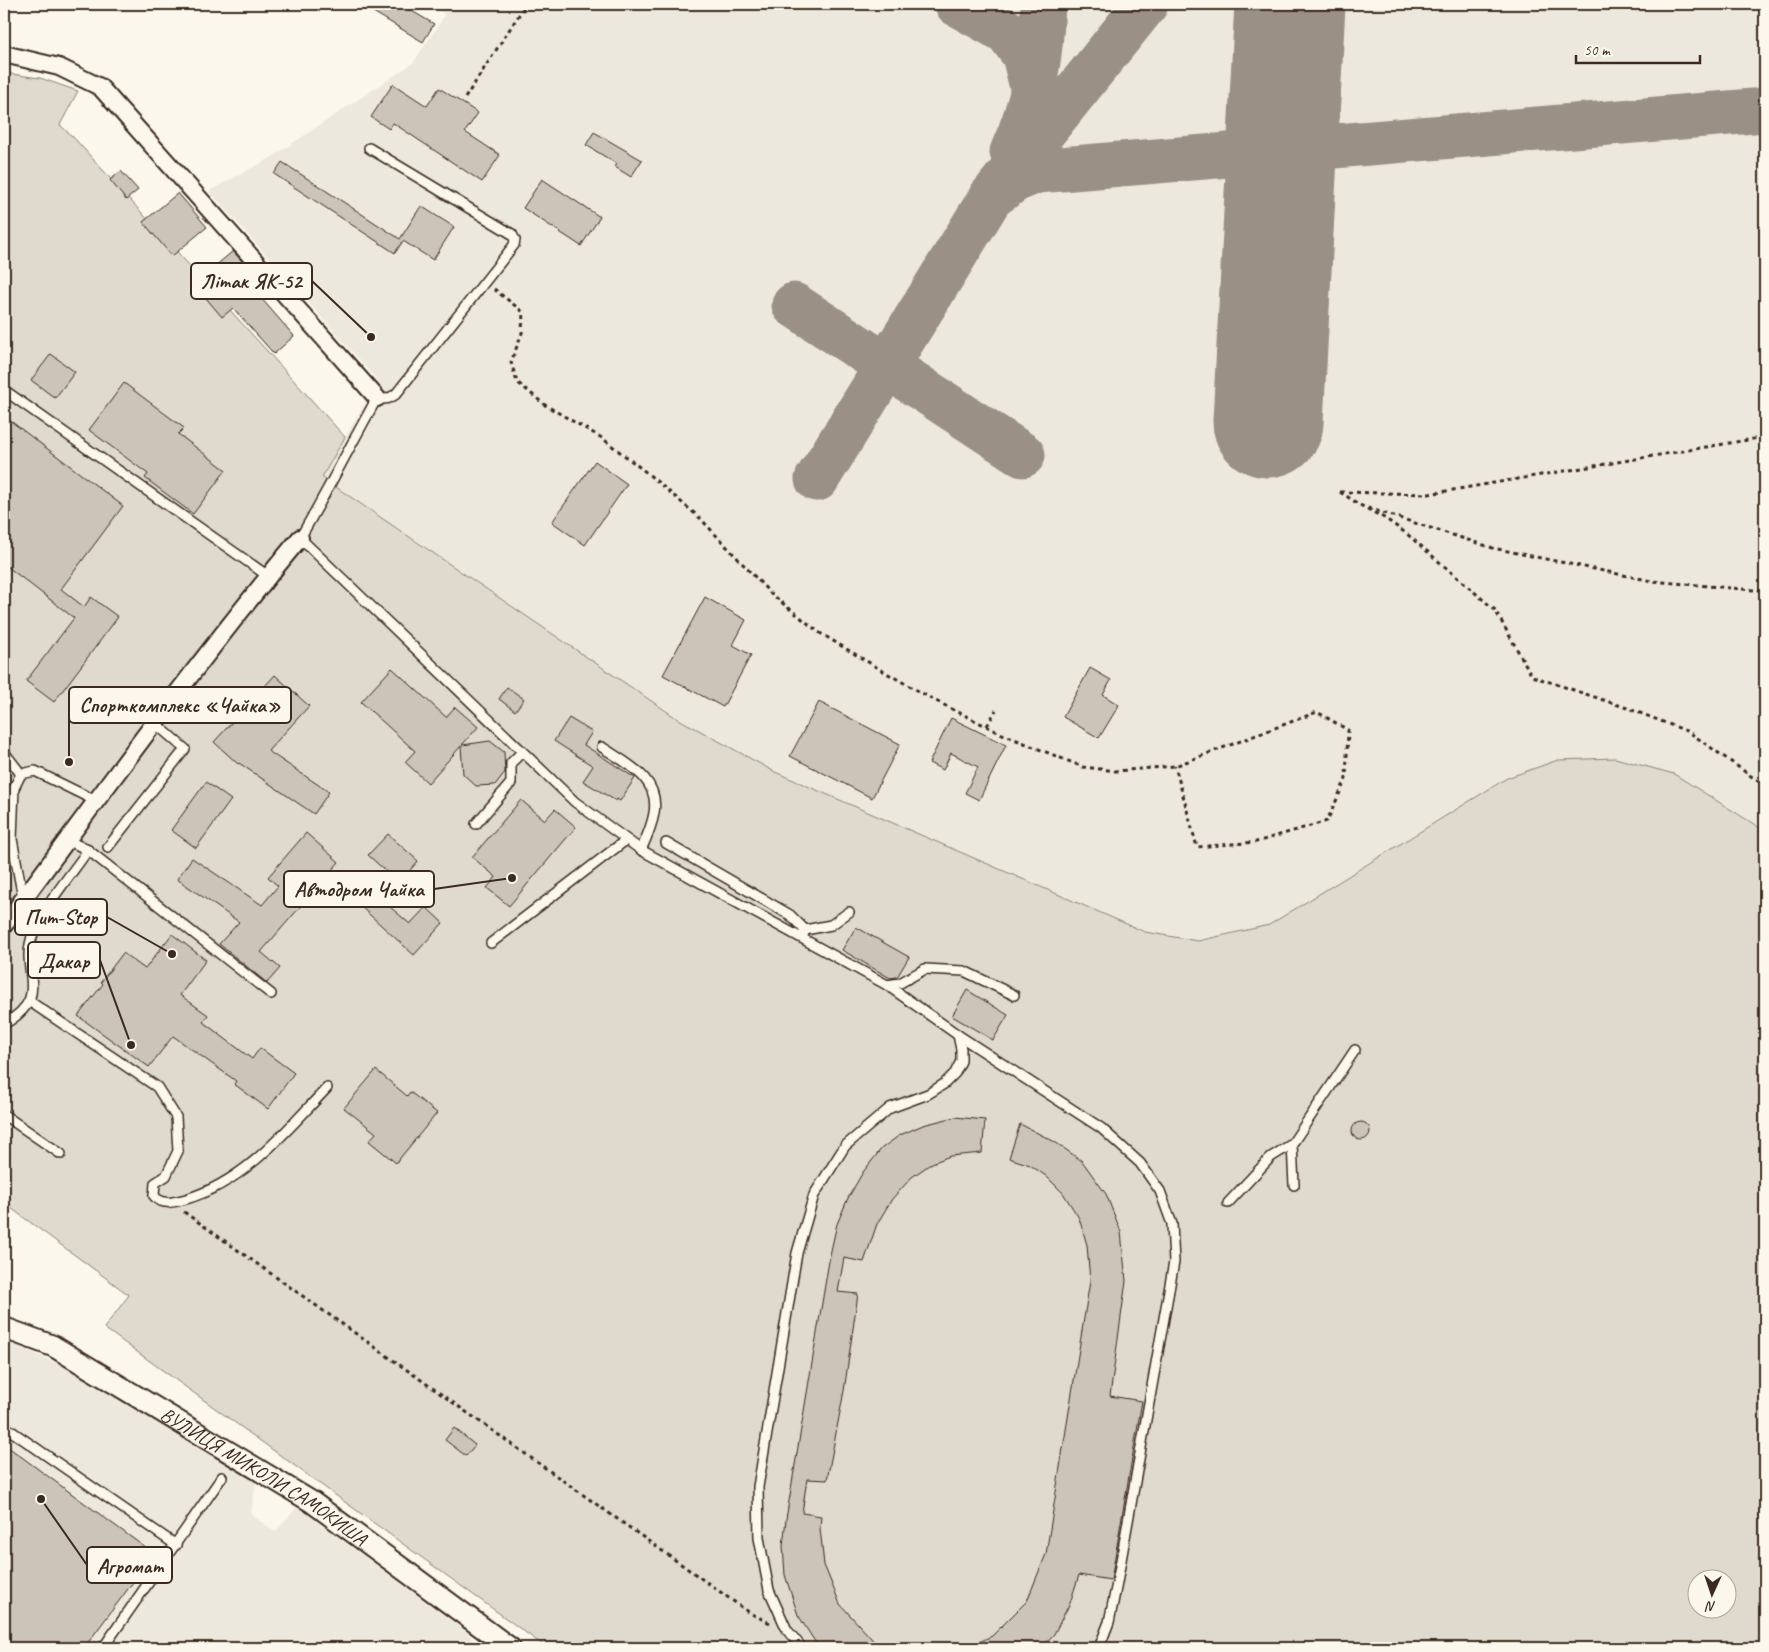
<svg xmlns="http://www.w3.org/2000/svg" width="1769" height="1652" viewBox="0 0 1769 1652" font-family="Caveat,sans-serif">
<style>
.built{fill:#ede8dd}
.green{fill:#dfd9ce;stroke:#8d8276;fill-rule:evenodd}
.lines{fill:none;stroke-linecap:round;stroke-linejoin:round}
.taxiway{stroke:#9b9085;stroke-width:45}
.runway{stroke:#9b9085;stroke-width:111}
.building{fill:#ccc4b9;stroke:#3b2a1e}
.service-casing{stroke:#3b2a1e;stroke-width:12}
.minor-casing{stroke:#3b2a1e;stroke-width:20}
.tertiary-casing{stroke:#3b2a1e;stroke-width:24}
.path{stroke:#3b2a1e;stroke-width:3;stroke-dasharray:4 4;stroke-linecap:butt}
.service{stroke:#fbf7ec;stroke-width:9}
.minor{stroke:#fbf7ec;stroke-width:16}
.tertiary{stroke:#fbf7ec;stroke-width:20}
.labels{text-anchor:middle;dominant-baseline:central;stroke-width:4;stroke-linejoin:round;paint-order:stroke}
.street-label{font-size:20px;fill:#3b2a1e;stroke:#fbf7ec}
.leader{fill:none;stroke:#3b2a1e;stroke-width:2}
.callout-dot{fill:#3b2a1e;stroke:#fbf7ec;stroke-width:2}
.callout{fill:#fbf7ec;stroke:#3b2a1e;stroke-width:2}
.callout-label{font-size:21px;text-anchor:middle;font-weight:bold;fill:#3b2a1e}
</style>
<rect width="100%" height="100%" fill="#fbf7ec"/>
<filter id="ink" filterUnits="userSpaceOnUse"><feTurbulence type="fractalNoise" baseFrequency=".02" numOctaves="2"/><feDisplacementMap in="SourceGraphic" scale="10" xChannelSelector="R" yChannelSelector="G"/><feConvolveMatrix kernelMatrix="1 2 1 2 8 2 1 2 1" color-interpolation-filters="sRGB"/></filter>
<g filter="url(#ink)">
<g class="built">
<path d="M 430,4 L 1765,4 L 1765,831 L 1674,774 L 1507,778 L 1269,925 L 1198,941 L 1145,932 L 775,772 L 675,717 L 322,477 L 378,381 L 209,191 L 269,159 L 413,63 L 445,15 Z"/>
<path d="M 4,1342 L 15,1345 L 68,1368 L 256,1481 L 251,1514 L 275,1532 L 297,1507 L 468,1633 L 476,1648 L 4,1648 Z"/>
</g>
<path class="green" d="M 4,73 L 40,78 L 78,91 L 60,125 L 73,137 L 345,437 L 322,477 L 330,483 L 675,717 L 775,772 L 1145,932 L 1198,941 L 1269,925 L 1507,778 L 1558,760 L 1615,758 L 1674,774 L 1765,831 L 1765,1648 L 547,1648 L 104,1328 L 129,1295 L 4,1203 ZM 1696,1580 L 1726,1580 L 1726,1610 L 1696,1610 Z"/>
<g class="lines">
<g class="taxiway">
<path d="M 957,4 L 1007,32 L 1024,55 L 1033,91"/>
<path d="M 1012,152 C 1034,103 1041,57 1043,4"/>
<path d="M 991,197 L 1015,180 L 1037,171 L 1765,110"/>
<path d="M 794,305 L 1023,455"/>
<path d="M 817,479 L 991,197 L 1146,4"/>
</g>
<path class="runway" d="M 1268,422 L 1290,4"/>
</g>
<g class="building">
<path d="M 360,4 L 400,4 L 434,24 L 423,42 Z"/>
<path d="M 393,84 L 427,106 L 439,88 L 478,113 L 465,132 L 500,155 L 482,182 L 393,123 L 389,129 L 371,117 Z"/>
<path d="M 594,132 L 642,160 L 631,177 L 615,167 L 617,164 L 586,145 Z"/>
<path d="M 282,162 L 400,239 L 421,206 L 454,227 L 433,260 L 403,241 L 395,253 L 274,174 Z"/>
<path d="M 121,171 L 138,190 L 126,200 L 110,180 Z"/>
<path d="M 542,179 L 600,217 L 581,246 L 523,208 Z"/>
<path d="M 178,193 L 207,227 L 172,256 L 143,222 Z"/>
<path d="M 233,251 L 262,284 L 254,290 L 294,336 L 274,354 L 233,308 L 222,317 L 194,284 Z"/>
<path d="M 51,354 L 75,372 L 55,398 L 31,380 Z"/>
<path d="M 124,383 L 184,428 L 178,434 L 226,470 L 193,514 L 145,478 L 148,474 L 89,430 Z"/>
<path d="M 4,416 L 123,506 L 61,589 L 84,607 L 91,597 L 118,617 L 54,702 L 26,681 L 74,618 L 4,564 Z"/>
<path d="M 595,461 L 627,484 L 585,545 L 552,522 Z"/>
<path d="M 705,597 L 746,620 L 733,645 L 751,655 L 723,707 L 663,675 Z"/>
<path d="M 392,668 L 446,717 L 455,707 L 478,727 L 462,745 L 490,741 L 504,752 L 505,772 L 495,785 L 476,786 L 463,774 L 461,746 L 428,783 L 405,762 L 415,751 L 361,702 Z"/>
<path d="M 1090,668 L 1111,680 L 1103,695 L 1119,705 L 1099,738 L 1063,717 Z"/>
<path d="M 275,675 L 309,706 L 268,751 L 329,792 L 314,814 L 239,763 L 238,764 L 214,742 Z"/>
<path d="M 507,687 L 524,699 L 515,711 L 499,699 Z"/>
<path d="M 819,702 L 900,744 L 872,798 L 790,756 Z"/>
<path d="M 569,718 L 592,732 L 584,745 L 635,778 L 620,801 L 617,799 L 616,801 L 583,781 L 593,766 L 554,741 Z"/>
<path d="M 951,718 L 1006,745 L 979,800 L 965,793 L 978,767 L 951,753 L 943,770 L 929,763 Z"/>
<path d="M 206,782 L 231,800 L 196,848 L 171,830 Z"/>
<path d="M 521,800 L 545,820 L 555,809 L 576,827 L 509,906 L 487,888 L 496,877 L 472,857 Z"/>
<path d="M 306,833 L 339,862 L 261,952 L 280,968 L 267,983 L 219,944 L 239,922 L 177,879 L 192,858 L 262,905 L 278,886 L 268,877 Z"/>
<path d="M 388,834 L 418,861 L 399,883 L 368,855 Z"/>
<path d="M 361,882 L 410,924 L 426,907 L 443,923 L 414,955 L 349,896 Z"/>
<path d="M 856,927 L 909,957 L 897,977 L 890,978 L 842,950 Z"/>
<path d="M 172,934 L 206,960 L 180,995 L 208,1015 L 203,1022 L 252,1059 L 260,1048 L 294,1073 L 268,1109 L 234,1084 L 236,1081 L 173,1036 L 149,1067 L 78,1016 L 103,984 L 101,982 L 123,953 L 145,969 Z"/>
<path d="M 967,990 L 1008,1015 L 993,1040 L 952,1016 Z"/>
<path d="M 376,1070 L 407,1096 L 410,1092 L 437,1113 L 396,1163 L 369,1141 L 376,1133 L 344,1108 Z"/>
<path d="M 955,1117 L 985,1120 L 982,1153 L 950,1156 L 932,1163 L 912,1177 L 892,1199 L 877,1224 L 864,1262 L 844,1258 L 838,1292 L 858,1294 L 844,1391 L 827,1480 L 807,1479 L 802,1513 L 821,1516 L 820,1528 L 824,1565 L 840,1604 L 880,1648 L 819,1648 L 798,1615 L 785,1575 L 783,1546 L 786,1519 L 830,1255 L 837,1224 L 848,1198 L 863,1172 L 882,1148 L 900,1135 L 923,1125 Z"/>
<circle cx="1361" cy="1131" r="9"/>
<path d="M 1020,1124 L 1055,1142 L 1082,1161 L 1106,1194 L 1121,1232 L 1126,1281 L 1110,1396 L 1142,1401 L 1111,1580 L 1079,1575 L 1070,1603 L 1054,1634 L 1041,1648 L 966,1648 L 992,1636 L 1027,1601 L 1046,1554 L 1090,1281 L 1087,1245 L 1079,1218 L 1063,1193 L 1046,1176 L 1030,1165 L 1009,1158 Z"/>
<path d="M 454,1428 L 475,1445 L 466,1456 L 445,1440 Z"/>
<path d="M 4,1444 L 154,1554 L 84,1648 L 4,1648 Z"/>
</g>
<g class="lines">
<g class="service-casing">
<g id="service">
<path d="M 369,148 L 512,234 L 515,240 L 514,245 L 396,394 C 389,399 385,400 377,398 C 351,444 327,492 300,538 L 575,802 L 641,850 L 887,985 L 958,1035 L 1101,1128 L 1140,1163 L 1160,1191 L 1172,1224 L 1174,1262 L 1117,1583 L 1109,1622 L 1099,1648"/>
<path d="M 4,390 L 268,576"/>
<path d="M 602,747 C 627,764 660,778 654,813 C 652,826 646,839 641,850"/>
<path d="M 4,752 L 21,774"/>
<path d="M 476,824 L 511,783 L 511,763 L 522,752"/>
<path d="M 67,840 L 88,850 L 271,994"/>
<path d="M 666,843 L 790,915 L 805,930 L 802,938"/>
<path d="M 108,847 L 185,749 L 155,723"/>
<path d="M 23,898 L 12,839 L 14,788 L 21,774 L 35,771 L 96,801"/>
<path d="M 805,930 L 831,925 L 849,912"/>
<path d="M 491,943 L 626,840"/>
<path d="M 887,985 L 900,983 L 925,969 L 964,971 L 1014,995"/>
<path d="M 29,1001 L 157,1087 L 176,1117 L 178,1151 L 166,1176 L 155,1183 L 154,1196 C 163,1206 174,1202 186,1199 C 245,1182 286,1131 327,1088"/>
<path d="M 4,1024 C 54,996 18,972 33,934 C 43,907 71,875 88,850"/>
<path d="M 4,1115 L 61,1154"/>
<path d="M 1294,1185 L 1292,1144 L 1355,1050"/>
<path d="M 1228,1203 L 1271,1157 L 1292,1144"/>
<path d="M 4,1426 L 176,1545"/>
<path d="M 103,1648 L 222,1477"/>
<path d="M 802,1648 L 787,1630 L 769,1590 L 759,1538 L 758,1487 L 797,1253 L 814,1195 L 845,1146 L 890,1108 L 928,1094 L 944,1084 L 955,1073 L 961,1061 L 961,1049 L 958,1035"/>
</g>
</g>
<g class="minor-casing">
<g id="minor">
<path d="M 4,54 L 59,67 L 100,87 L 377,398"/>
<path d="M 4,925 C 101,795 196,663 300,538"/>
</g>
</g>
<g class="tertiary-casing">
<g id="tertiary">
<path id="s1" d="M 4,1328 L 53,1346 L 312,1502 L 510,1648"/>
</g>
</g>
<g class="path">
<path d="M 465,98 L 526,4"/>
<path d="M 494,289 L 523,312 L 522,333 L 511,362 L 517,382 L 545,405 L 602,438 L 647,473 L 700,518 L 770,593 L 820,633 L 883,671 L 934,700 L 1002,734 L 1083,767 L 1116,771 L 1175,766 L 1317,712 L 1348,730 L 1346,779 L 1327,821 L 1256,842 L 1197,847 L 1175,766"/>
<path d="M 1340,492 L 1360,505"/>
<path d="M 1340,492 L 1429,494 L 1765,437"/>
<path d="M 1360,505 L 1386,519 L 1407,534 L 1495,610 L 1532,676 L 1627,708 L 1689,732 L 1765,786"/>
<path d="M 1368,508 L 1493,548 L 1652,581 L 1765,591"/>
<path d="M 987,726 L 996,710"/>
<path d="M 184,1212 L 750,1613 L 770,1623"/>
</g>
<use href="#service" class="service"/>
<use href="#minor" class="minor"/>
<use href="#tertiary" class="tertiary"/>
</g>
</g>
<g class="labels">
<g class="street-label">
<text stroke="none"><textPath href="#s1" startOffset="300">ВУЛИЦЯ МИКОЛИ САМОКИША</textPath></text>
</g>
</g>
<path class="leader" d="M371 337L312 281M69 762L69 705M512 878L434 889M172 954L107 917M131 1045L100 960M41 1499L87 1565"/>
<g class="callout-dot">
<circle cx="371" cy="337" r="5"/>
<circle cx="69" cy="762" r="5"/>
<circle cx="512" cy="878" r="5"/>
<circle cx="172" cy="954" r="5"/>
<circle cx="131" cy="1045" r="5"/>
<circle cx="41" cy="1499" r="5"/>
</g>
<g class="callout">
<rect x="191" y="263" width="121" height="36" rx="5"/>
<rect x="69" y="687" width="222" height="36" rx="5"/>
<rect x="284" y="871" width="150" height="36" rx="5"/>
<rect x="15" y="899" width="92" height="36" rx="5"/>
<rect x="28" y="942" width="72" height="36" rx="5"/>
<rect x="87" y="1547" width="85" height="36" rx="5"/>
</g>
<g class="callout-label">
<text x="251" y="288">Літак ЯК-52</text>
<text x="180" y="712">Спорткомплекс «Чайка»</text>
<text x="359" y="896">Автодром Чайка</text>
<text x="61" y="924">Пит-Stop</text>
<text x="64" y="968">Дакар</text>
<text x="130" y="1573">Агромат</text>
</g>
<rect width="1769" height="1652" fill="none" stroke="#fbf7ec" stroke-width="20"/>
<rect x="10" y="10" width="1749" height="1632" fill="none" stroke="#3b2a1e" stroke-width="2" filter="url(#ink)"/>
<g transform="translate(1712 1594) rotate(183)"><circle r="24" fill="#fbf7ec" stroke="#aea59a"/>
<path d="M0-4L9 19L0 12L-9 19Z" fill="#3b2a1e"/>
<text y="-8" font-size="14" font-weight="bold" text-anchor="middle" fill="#3b2a1e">N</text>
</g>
<path d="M1576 55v8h124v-8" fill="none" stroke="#3b2a1e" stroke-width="2.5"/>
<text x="1584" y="55" font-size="15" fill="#3b2a1e" stroke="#fbf7ec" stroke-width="4" paint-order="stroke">50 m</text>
</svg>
